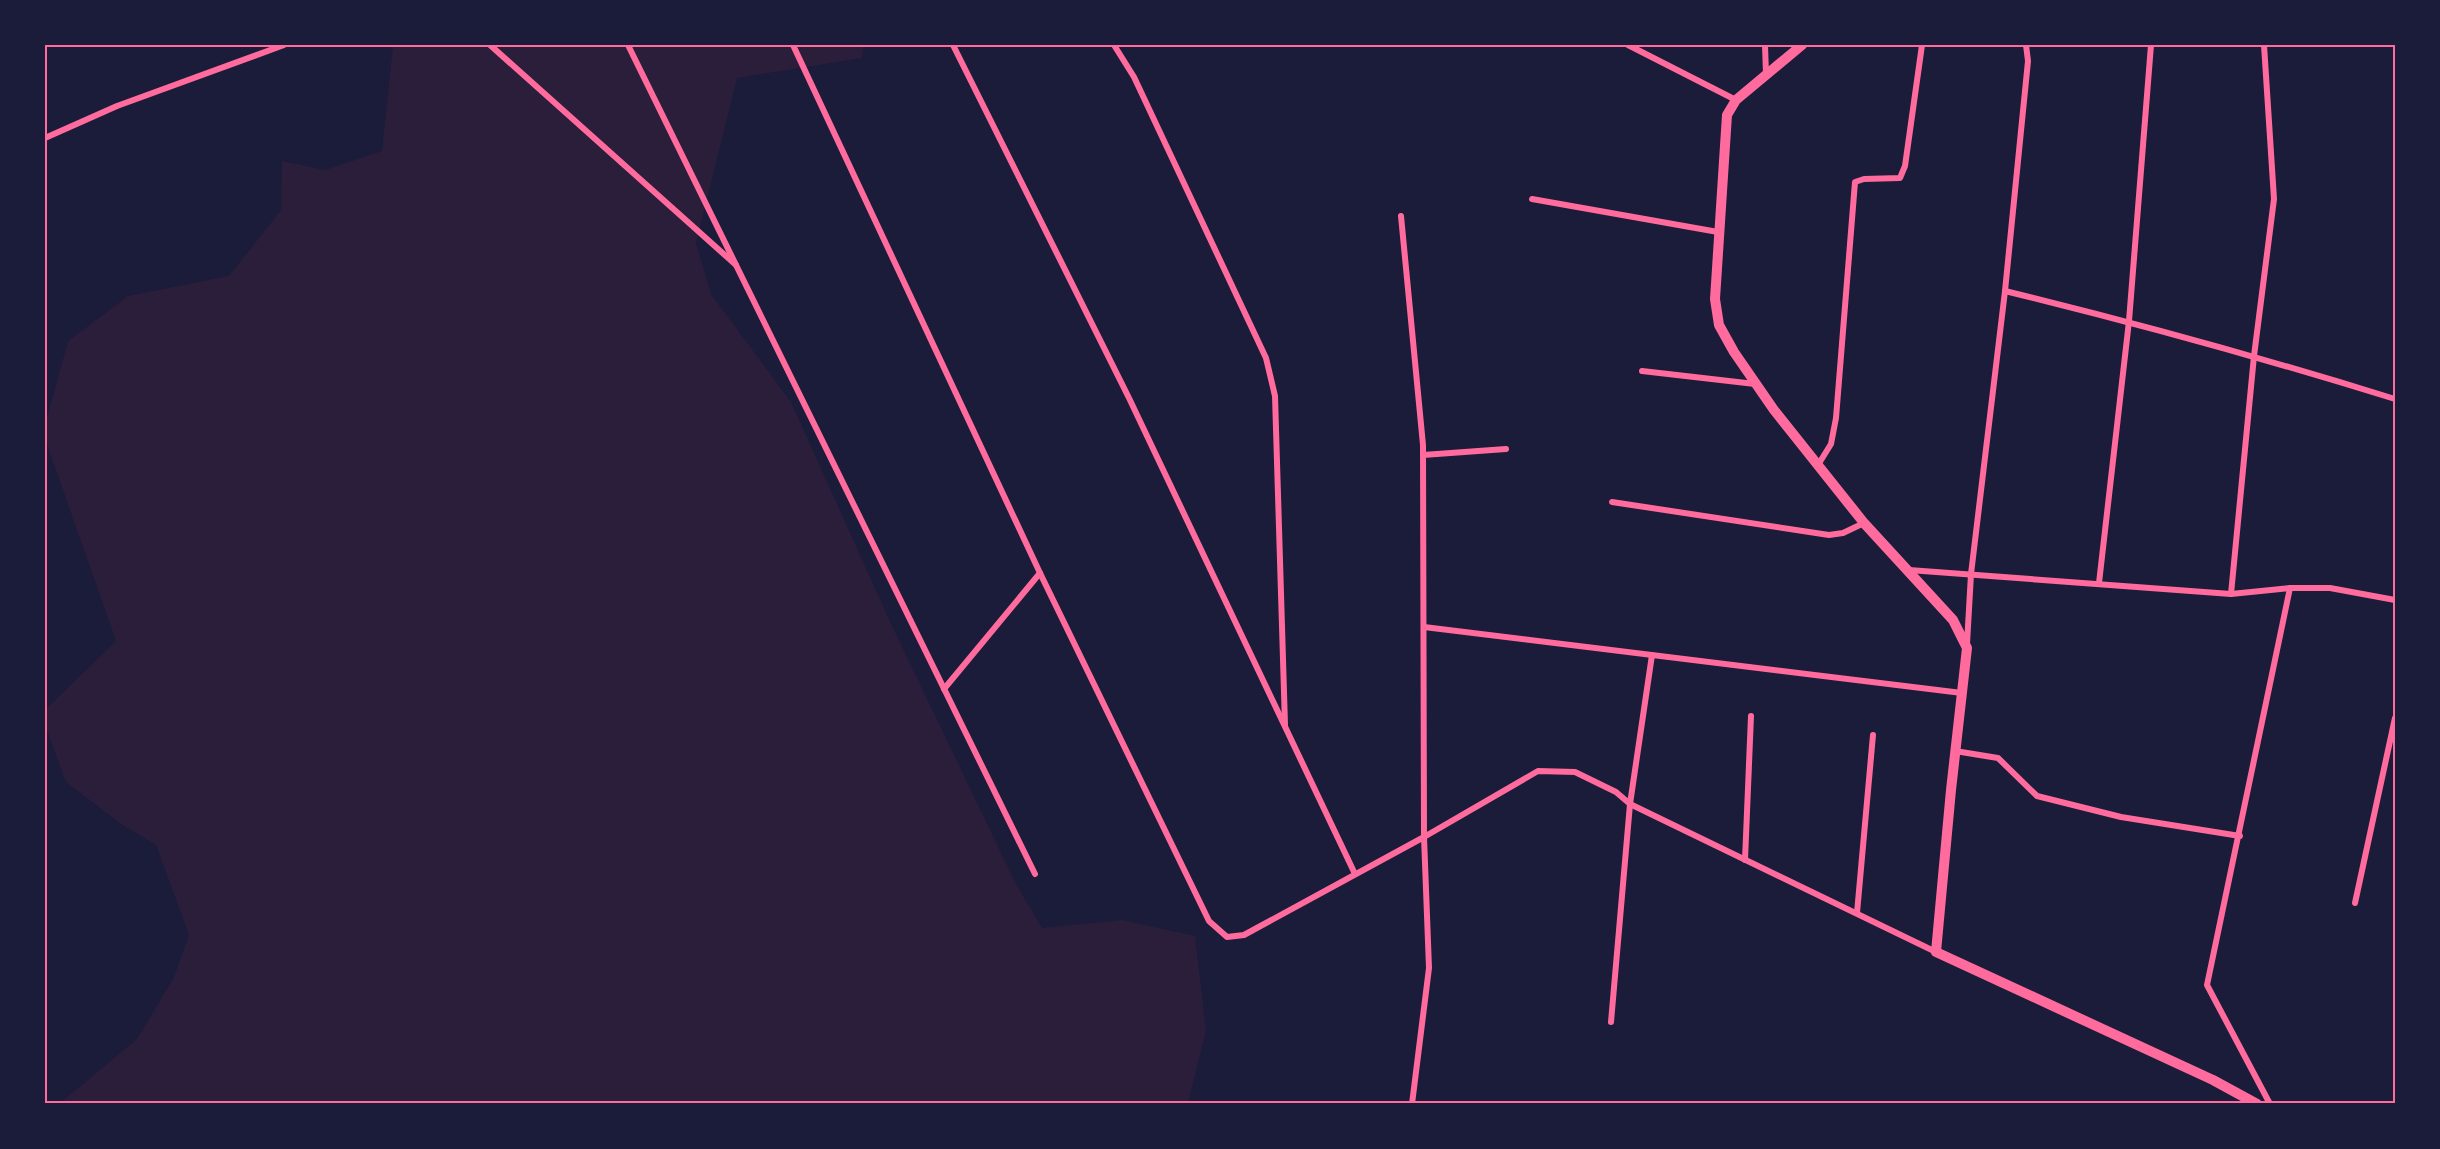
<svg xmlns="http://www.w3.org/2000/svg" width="2440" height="1149" viewBox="0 0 2440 1149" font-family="'PT Sans',sans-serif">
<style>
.green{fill:#2a1e3b}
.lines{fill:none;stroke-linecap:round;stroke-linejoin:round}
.minor{stroke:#ff6b9d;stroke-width:6}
.tertiary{stroke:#ff6b9d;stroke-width:10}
.neatline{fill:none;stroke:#ff6b9d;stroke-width:2}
</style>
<rect width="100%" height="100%" fill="#1b1b3a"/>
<path class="green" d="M 393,45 L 864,45 L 862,58 L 737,78 L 696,243 L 711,294 L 791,402 L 893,628 L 1016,884 L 1042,928 L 1122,920 L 1195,936 L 1206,1030 L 1188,1104 L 59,1104 L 137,1039 L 174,977 L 189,935 L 156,845 L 121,824 L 66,782 L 45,725 L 45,710 L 116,641 L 45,439 L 45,425 L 68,341 L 128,296 L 229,276 L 281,210 L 282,161 L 325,170 L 382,151 Z"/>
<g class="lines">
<g class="minor">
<path d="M 490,45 L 736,265"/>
<path d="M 628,45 L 1035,874"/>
<path d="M 793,45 L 1040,573 L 1209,921 L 1227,937 L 1244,935 L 1424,837 L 1538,771 L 1575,772 L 1616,792 L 1630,804 L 1936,952"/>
<path d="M 953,45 L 1129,398 L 1355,874"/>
<path d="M 1114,45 L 1134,77 L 1266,358 L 1275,396 L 1285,725"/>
<path d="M 1628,45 L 1736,100"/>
<path d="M 1765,45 L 1766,74"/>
<path d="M 45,138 L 117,106 L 284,45"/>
<path d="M 1532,199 L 1718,232"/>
<path d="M 1401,216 L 1423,445 L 1424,837 L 1429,968 L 1412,1104"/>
<path d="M 2005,291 C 2136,323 2266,359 2395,399"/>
<path d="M 1642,371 L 1755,384"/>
<path d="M 1423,455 L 1506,449"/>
<path d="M 1818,465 L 1831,444 L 1836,418 L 1855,182 L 1864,179 L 1900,178 L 1905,166 L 1922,45"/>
<path d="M 1612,502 L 1829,535 L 1843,533 L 1864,523"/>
<path d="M 1909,570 L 2231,594 L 2290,588 L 2330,588 L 2395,600"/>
<path d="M 2099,583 L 2129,321 L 2151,45"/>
<path d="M 2231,594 L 2254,356 L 2274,199 L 2264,45"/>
<path d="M 1424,627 L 1962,693"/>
<path d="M 1967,644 L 1971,574 L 2005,291 L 2028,61 L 2026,45"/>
<path d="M 944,689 L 1040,573"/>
<path d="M 1955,751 L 1998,758 L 2037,796 L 2121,817 L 2240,836"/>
<path d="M 1745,860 L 1751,716"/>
<path d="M 2355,903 L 2395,718"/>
<path d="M 1857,913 L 1873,735"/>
<path d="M 1611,1022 L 1630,804 L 1652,655"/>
<path d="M 2270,1104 L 2207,985 L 2290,588"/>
</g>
<path class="tertiary" d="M 1802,45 L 1736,100 L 1727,115 L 1715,299 L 1719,325 L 1734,352 L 1774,410 L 1864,523 L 1953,620 L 1967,648 L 1951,790 L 1936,952 L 2213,1080 L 2257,1104"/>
</g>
<rect width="2440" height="1149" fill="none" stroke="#1b1b3a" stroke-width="93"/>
<rect x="46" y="46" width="2348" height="1056" class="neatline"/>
</svg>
